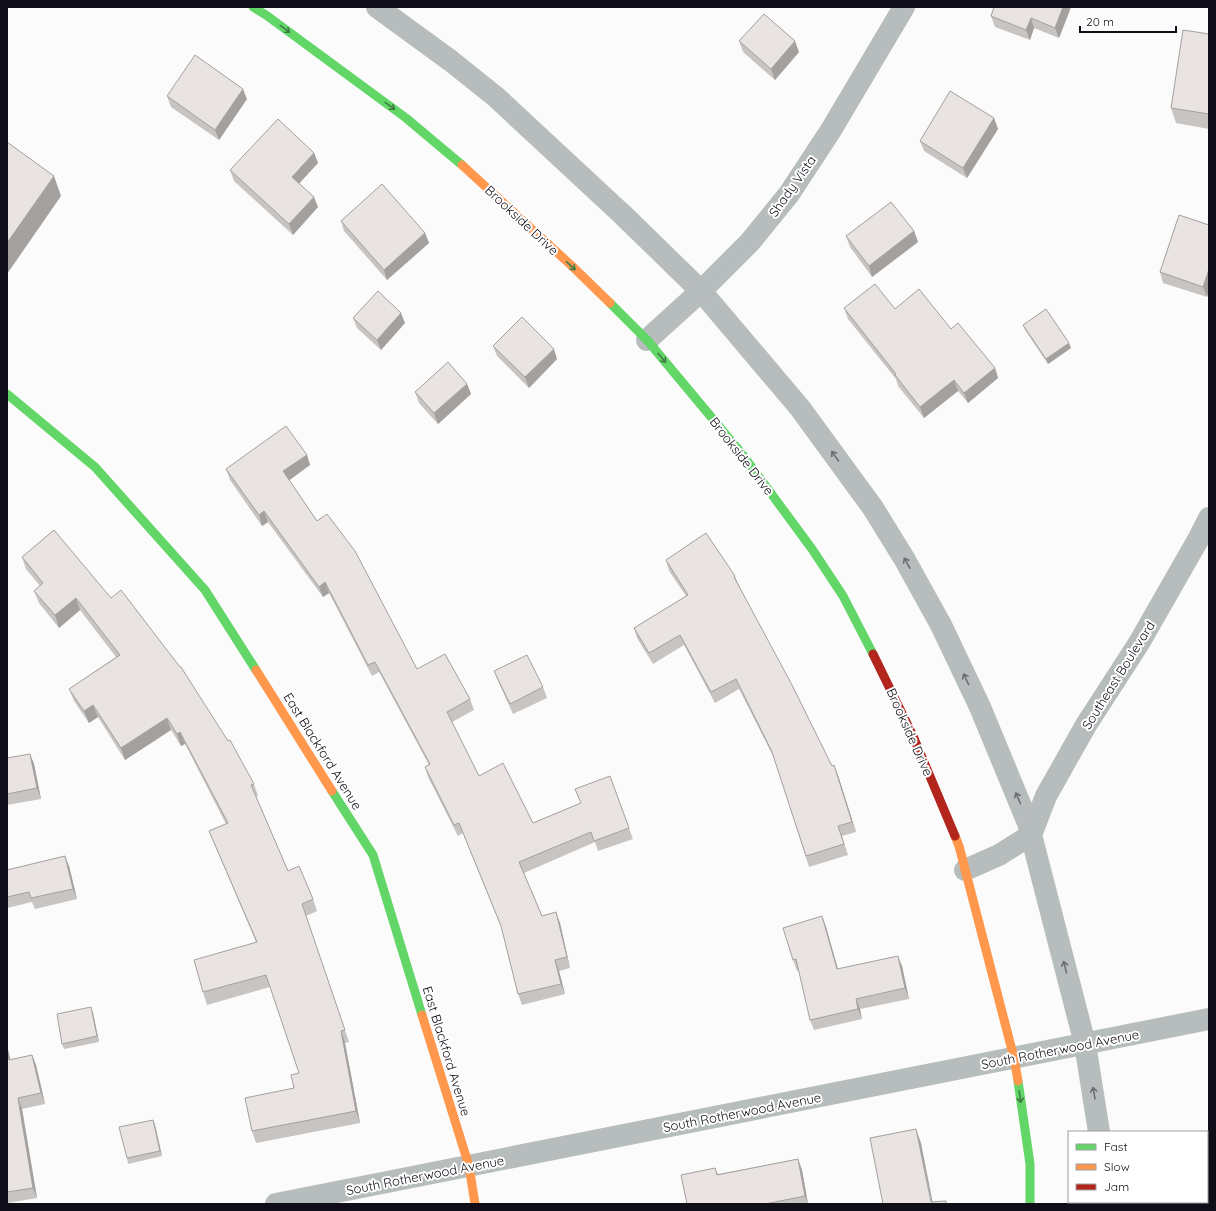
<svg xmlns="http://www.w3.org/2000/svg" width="1216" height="1211" viewBox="0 0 1216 1211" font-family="Quicksand,sans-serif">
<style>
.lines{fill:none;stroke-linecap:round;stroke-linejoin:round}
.street{stroke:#b7bcbc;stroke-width:22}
.fast{stroke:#63d668;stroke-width:9}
.slow{stroke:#ff974d;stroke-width:9}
.jam{stroke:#b3261e;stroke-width:9}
.wall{fill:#c8c4c2}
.shaded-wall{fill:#a3a09e}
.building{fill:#e9e4e1;stroke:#a3a09e}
.oneway{stroke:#3d7c44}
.oneway2{stroke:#6b6d72}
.labels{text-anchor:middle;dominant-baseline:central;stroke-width:4;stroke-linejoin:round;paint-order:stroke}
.street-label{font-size:13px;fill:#0f0d17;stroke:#fff}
</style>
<rect width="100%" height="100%" fill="#fbfbfb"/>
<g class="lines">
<g class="street">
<path d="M 377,7 L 451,61 L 496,97 L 623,215 L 701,291 L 800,408 L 873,508 L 905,560 L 941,625 L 980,707 L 1028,823 L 1085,1044 L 1099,1132"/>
<path d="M 647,340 L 701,291 L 750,242 L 789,194 L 831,130 L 904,7"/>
<path d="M 965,870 L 999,855 L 1031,835 L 1046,796 L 1086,725 L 1139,643 L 1199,538 L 1209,518"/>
<path d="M 1103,1202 L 1103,1204"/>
<path d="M 276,1204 L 1209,1019"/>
</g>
<g class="fast">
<path d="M 253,7 L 266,15 L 406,118 L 462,165"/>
<path d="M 610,303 L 647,340 L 742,454 L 812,549 L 843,596 L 873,654"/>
<path d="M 7,394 L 95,467 L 205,590 L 256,670"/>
<path d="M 332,791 L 373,855 L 422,1015"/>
<path d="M 1018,1081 L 1030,1164 L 1030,1204"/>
</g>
<g class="slow">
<path d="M 462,165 L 573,267 L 610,303"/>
<path d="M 256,670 L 332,791"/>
<path d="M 955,836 L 959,846 L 1014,1058 L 1018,1081"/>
<path d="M 422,1015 L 469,1166 L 475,1204"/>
</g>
<path class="jam" d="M 873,654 L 913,736 L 955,836"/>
</g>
<g class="wall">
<path d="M 994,7 L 1071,7 L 1059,38 L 1034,28 L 1030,40 L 995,27 L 991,16 Z"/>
<path d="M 1209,34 L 1209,129 L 1176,123 L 1171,108 Z"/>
<path d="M 739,41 L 799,52 L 775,80 L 743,52 Z"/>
<path d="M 167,96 L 247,99 L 219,140 L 171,107 Z"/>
<path d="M 994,118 L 998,129 L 967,178 L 924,151 L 920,141 Z"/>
<path d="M 314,153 L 318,163 L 299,183 L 318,207 L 293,235 L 234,181 L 230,170 Z"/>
<path d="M 341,221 L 425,233 L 429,243 L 387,280 L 344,231 Z"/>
<path d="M 1209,225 L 1209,291 L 1207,297 L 1163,283 L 1160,272 Z"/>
<path d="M 914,231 L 918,242 L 872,277 L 850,247 L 846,236 Z"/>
<path d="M 844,308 L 895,309 L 951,329 L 995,368 L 998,378 L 968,403 L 958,391 L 924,418 L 898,386 L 896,379 L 848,319 Z"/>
<path d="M 353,318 L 405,323 L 381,350 L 357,328 Z"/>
<path d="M 1023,325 L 1071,348 L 1048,364 L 1025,330 Z"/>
<path d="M 493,346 L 557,359 L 529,388 L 497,356 Z"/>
<path d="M 467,384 L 471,394 L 438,424 L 419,403 L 415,392 Z"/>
<path d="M 307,455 L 310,465 L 289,480 L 417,669 L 470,699 L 474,710 L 452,722 L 479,776 L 533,823 L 581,803 L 610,776 L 633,839 L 598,851 L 595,842 L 524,873 L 542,916 L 560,923 L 570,968 L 559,971 L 565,994 L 522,1005 L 518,994 L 502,929 L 463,833 L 458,836 L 428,777 L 425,767 L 429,765 L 379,672 L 372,676 L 329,593 L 323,597 L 268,522 L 262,526 L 230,480 L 226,469 Z"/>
<path d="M 54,530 L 254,784 L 258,796 L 256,797 L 288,871 L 313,899 L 317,911 L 306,916 L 349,1042 L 345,1043 L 360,1123 L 256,1143 L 252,1131 L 294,1088 L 299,1073 L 270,987 L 207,1005 L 203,992 L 256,942 L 214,843 L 209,831 L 226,824 L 185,744 L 181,746 L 171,730 L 125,760 L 98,717 L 89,723 L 74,701 L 69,689 L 116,657 L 80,610 L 59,628 L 39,603 L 34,591 L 40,586 L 26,569 L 22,557 Z"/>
<path d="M 666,560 L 735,576 L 739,586 L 832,766 L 834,765 L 856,832 L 842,836 L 848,855 L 809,867 L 775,760 L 739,689 L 715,703 L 684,645 L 653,664 L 637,638 L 634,628 L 686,596 L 669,571 Z"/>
<path d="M 494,671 L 543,687 L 547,698 L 513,714 L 498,681 Z"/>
<path d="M 30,754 L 34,764 L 41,799 L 7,805 L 7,758 Z"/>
<path d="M 69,866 L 77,899 L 35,909 L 32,902 L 7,908 L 7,870 Z"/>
<path d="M 822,916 L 826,927 L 838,969 L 902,966 L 909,999 L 860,1009 L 862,1019 L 814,1030 L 810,1020 L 799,970 L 797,971 L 793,960 Z"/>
<path d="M 93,1013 L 99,1042 L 64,1049 L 62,1044 Z"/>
<path d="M 7,1045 L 10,1060 L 32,1055 L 36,1065 L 45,1104 L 22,1109 L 37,1198 L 7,1203 Z"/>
<path d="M 153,1120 L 155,1125 L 162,1156 L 128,1164 L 127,1158 Z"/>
<path d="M 798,1159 L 802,1170 L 808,1204 L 687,1204 L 715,1168 L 718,1174 Z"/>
</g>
<g class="shaded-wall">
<path d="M 1063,7 L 1071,7 L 1059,38 L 1055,28 Z"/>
<path d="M 1031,18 L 1034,28 L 1030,40 L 1026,30 Z"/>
<path d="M 795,41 L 799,52 L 775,80 L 771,69 Z"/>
<path d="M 243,89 L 247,99 L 219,140 L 215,130 Z"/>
<path d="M 994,118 L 998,129 L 967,178 L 963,168 Z"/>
<path d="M 314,153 L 318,163 L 296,187 L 292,177 Z"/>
<path d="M 54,176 L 61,196 L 7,274 L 7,243 Z"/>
<path d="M 314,197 L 318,207 L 293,235 L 289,224 Z"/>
<path d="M 914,231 L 918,242 L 872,277 L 869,266 Z"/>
<path d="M 425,233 L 429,243 L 387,280 L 384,270 Z"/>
<path d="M 1209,269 L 1209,291 L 1207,297 L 1203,287 Z"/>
<path d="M 401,313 L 405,323 L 381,350 L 377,340 Z"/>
<path d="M 1069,343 L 1071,348 L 1048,364 L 1046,359 Z"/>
<path d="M 554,349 L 557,359 L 529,388 L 525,377 Z"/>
<path d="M 995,368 L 998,378 L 968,403 L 964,393 Z"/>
<path d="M 954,380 L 958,391 L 924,418 L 920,407 Z"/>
<path d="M 467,384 L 471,394 L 438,424 L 434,413 Z"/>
<path d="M 307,455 L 310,465 L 287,482 L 283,471 Z"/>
<path d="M 264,511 L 268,522 L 262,526 L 259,515 Z"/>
<path d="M 325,582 L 329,593 L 323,597 L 319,587 Z"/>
<path d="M 76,598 L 80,610 L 59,628 L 55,615 Z"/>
<path d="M 93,705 L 98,717 L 89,723 L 84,711 Z"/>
<path d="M 167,718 L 171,730 L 125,760 L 121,748 Z"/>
<path d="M 180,732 L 185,744 L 181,746 L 177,734 Z"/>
<path d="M 30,754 L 34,764 L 41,799 L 37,788 Z"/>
<path d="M 834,765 L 838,775 L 856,832 L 852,822 Z"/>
<path d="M 65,856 L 69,866 L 77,899 L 73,889 Z"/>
<path d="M 556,912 L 560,923 L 570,968 L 567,957 Z"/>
<path d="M 822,916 L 826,927 L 841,980 L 837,969 Z"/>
<path d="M 898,956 L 902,966 L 909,999 L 905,988 Z"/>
<path d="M 555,960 L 559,971 L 565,994 L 561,984 Z"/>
<path d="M 856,999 L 860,1009 L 862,1019 L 858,1009 Z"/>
<path d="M 91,1007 L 93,1013 L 99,1042 L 97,1036 Z"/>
<path d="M 341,1031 L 345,1043 L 360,1123 L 356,1111 Z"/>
<path d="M 7,1045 L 13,1071 L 9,1060 L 7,1052 Z"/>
<path d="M 32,1055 L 36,1065 L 45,1104 L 41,1093 Z"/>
<path d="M 18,1098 L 22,1109 L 37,1198 L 33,1188 Z"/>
<path d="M 153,1120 L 155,1125 L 162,1156 L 160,1151 Z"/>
<path d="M 916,1129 L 921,1143 L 933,1204 L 932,1204 Z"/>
<path d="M 798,1159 L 802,1170 L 808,1204 L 805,1196 Z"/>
</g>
<g class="building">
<path d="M 994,7 L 1063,7 L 1055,28 L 1031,18 L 1026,30 L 991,16 Z"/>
<path d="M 764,14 L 795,41 L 771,69 L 739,41 Z"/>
<path d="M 1183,30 L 1209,34 L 1209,114 L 1171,108 Z"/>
<path d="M 195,55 L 243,89 L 215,130 L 167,96 Z"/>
<path d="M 950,91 L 994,118 L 963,168 L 920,141 Z"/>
<path d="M 278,119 L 314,153 L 292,177 L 314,197 L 289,224 L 230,170 Z"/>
<path d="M 7,142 L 54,176 L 7,243 Z"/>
<path d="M 382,184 L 425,233 L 384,270 L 341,221 Z"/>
<path d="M 891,202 L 914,231 L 869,266 L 846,236 Z"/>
<path d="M 1179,215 L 1209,225 L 1209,269 L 1203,287 L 1160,272 Z"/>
<path d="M 875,284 L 895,309 L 919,289 L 951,329 L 958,323 L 995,368 L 964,393 L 954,380 L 920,407 L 895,375 L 896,374 L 844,308 Z"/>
<path d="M 378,291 L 401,313 L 377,340 L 353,318 Z"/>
<path d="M 1046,309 L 1069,343 L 1046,359 L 1023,325 Z"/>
<path d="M 522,317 L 554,349 L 525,377 L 493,346 Z"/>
<path d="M 448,362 L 467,384 L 434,413 L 415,392 Z"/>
<path d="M 286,426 L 307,455 L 283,471 L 317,521 L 327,514 L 355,551 L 417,669 L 445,654 L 470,699 L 447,712 L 479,776 L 503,763 L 533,823 L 581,803 L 575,789 L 610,776 L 629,828 L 594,841 L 591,832 L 519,862 L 542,916 L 556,912 L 567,957 L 555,960 L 561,984 L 518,994 L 501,926 L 459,823 L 454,825 L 425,767 L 430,764 L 375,662 L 368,665 L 325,582 L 319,587 L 264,511 L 259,515 L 226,469 Z"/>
<path d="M 54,530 L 111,598 L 121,590 L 180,667 L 181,667 L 228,741 L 230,740 L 254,784 L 251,785 L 288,871 L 299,866 L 313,899 L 302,904 L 345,1030 L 341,1031 L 356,1111 L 252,1131 L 245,1098 L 294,1088 L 291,1075 L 299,1073 L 266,975 L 203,992 L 194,960 L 257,942 L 209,831 L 228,823 L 180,732 L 177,734 L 167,718 L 121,748 L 93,705 L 84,711 L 69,689 L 120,655 L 76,598 L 55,615 L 34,591 L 43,583 L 22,557 Z"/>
<path d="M 706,533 L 735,576 L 734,577 L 792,685 L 832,766 L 834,765 L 852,822 L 838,826 L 844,844 L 806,856 L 772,752 L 736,679 L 711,692 L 680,635 L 649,653 L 634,628 L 688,595 L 666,560 Z"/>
<path d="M 527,655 L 543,687 L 510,704 L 494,671 Z"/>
<path d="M 30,754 L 37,788 L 7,794 L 7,758 Z"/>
<path d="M 65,856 L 73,889 L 31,898 L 29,892 L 7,897 L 7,870 Z"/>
<path d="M 822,916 L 837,969 L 898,956 L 905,988 L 856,999 L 858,1009 L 810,1020 L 796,959 L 793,960 L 783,928 Z"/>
<path d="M 91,1007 L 97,1036 L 62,1044 L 57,1014 Z"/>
<path d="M 7,1052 L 9,1060 L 32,1055 L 41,1093 L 18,1098 L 33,1188 L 7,1192 Z"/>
<path d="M 153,1120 L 160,1151 L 127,1158 L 119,1127 Z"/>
<path d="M 916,1129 L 931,1202 L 946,1201 L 946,1204 L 883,1204 L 870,1138 Z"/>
<path d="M 798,1159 L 805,1196 L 765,1204 L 687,1204 L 681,1175 L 715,1168 L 717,1175 Z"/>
</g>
<defs><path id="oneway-shaft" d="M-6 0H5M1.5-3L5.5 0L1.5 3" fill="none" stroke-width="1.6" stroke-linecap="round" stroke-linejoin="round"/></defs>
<g class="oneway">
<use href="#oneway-shaft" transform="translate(285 29) rotate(36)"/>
<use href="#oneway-shaft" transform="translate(390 106) rotate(36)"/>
<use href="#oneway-shaft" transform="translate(571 266) rotate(43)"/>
<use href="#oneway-shaft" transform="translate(662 358) rotate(50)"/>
<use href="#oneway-shaft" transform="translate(1020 1097) rotate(82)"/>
</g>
<g class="oneway2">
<use href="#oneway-shaft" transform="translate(835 456) rotate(-126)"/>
<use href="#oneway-shaft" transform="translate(907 563) rotate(-119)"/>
<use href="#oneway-shaft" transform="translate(966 679) rotate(-116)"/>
<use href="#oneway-shaft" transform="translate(1018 798) rotate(-113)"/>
<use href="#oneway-shaft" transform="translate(1065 967) rotate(-104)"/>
<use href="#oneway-shaft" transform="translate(1094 1093) rotate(-100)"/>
</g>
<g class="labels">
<g class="street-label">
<text transform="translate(792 186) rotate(-55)">Shady Vista</text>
<text transform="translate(522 220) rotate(43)">Brookside Drive</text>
<text transform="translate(742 456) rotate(52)">Brookside Drive</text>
<text transform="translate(1118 675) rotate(-58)">Southeast Boulevard</text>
<text transform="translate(910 732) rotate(66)">Brookside Drive</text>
<text transform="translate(323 751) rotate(58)">East Blackford Avenue</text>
<text transform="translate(1060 1049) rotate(-11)">South Rotherwood Avenue</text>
<text transform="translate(447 1051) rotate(73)">East Blackford Avenue</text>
<text transform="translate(742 1112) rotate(-11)">South Rotherwood Avenue</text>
<text transform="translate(425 1175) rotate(-11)">South Rotherwood Avenue</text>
</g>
</g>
<rect width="1216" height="1211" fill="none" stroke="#0f0d17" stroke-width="16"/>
<rect x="1068" y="1131" width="140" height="72" fill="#ffffff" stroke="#9f9ea2"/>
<rect x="1076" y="1144" width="20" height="6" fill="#63d668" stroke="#9f9ea2"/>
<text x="1104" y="1151" font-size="12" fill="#0f0d17">Fast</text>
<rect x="1076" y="1164" width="20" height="6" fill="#ff974d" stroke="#9f9ea2"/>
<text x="1104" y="1171" font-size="12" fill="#0f0d17">Slow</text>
<rect x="1076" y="1184" width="20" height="6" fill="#b3261e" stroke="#9f9ea2"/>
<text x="1104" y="1191" font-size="12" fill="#0f0d17">Jam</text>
<path d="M1080 26v6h96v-6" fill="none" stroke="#0f0d17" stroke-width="2"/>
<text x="1086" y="26" font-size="12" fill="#0f0d17" stroke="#ffffff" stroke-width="3" paint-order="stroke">20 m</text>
</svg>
